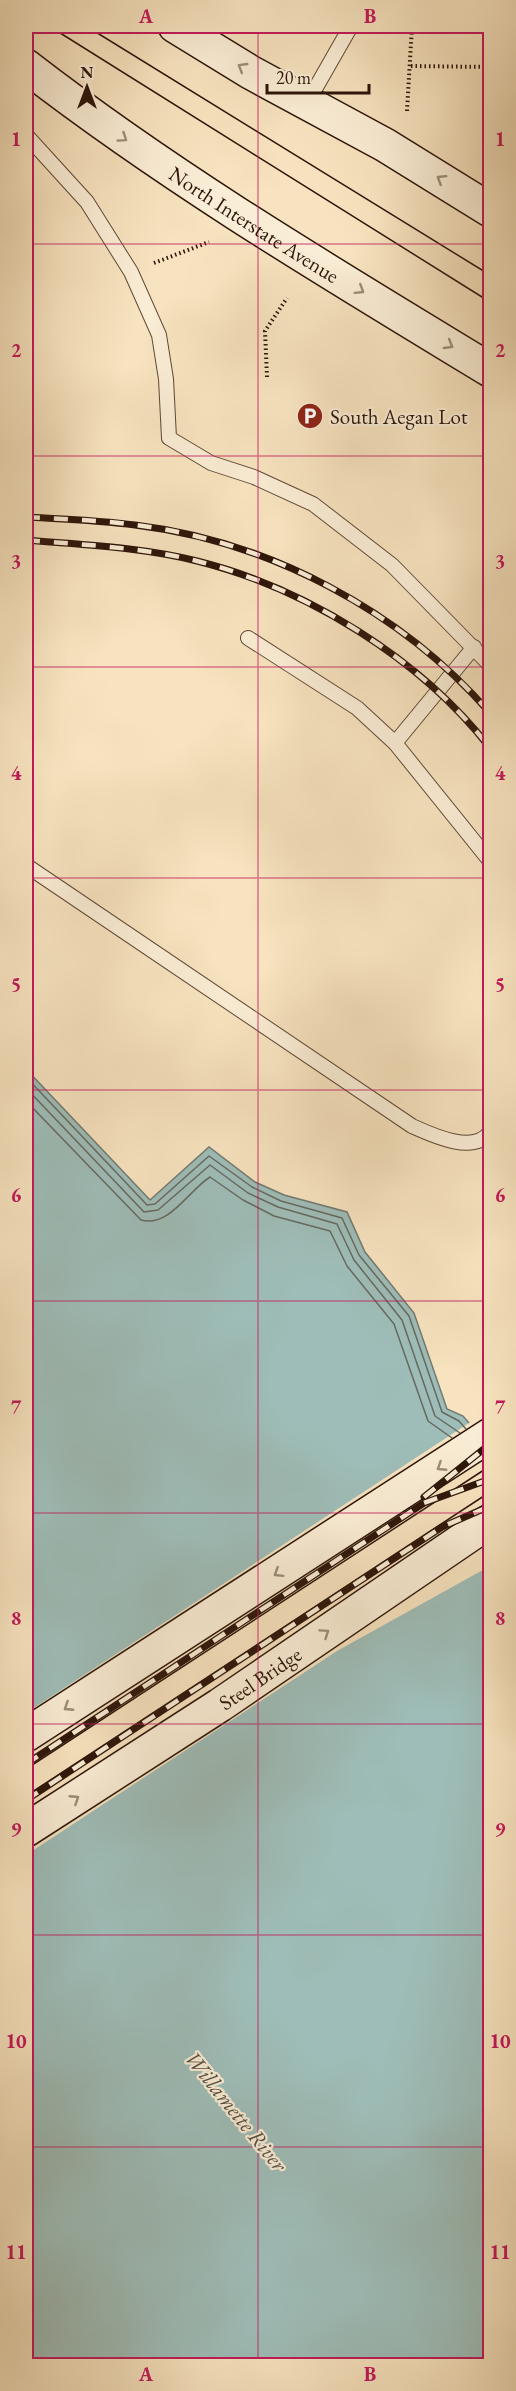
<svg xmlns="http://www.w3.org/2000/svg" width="516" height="2391" viewBox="0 0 516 2391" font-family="'EB Garamond',serif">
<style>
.water{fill:#9ebdb8;stroke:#717a72;stroke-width:1.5}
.pier{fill:#f7e3bf}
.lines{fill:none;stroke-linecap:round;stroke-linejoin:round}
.shore{stroke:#666960;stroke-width:1.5}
.lane-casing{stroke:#604836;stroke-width:16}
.secondary-casing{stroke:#2d1509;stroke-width:36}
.path{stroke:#2d1509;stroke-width:4;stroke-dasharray:1.5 3;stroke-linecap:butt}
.lane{stroke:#faedd5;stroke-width:14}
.secondary{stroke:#faedd5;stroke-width:33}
.tram{stroke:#2d1509;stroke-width:1.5}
.rail-casing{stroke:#2d1509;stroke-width:7}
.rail{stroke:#faedd5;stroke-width:4.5;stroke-dasharray:14;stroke-linecap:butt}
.oneway{stroke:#9e8c79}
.grid{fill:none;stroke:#c2185b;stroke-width:1.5;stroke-opacity:0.55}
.labels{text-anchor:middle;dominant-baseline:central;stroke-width:4.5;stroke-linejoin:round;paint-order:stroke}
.street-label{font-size:21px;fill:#2d1509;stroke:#faedd5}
.poi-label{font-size:21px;fill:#2d1509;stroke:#faedd5;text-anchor:start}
.water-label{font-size:22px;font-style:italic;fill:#555046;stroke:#faedd5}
.neatline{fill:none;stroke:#c2185b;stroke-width:2}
.grid-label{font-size:20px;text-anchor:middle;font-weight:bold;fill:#c2185b}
</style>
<rect width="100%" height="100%" fill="#f7e3bf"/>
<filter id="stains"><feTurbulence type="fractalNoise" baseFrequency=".00333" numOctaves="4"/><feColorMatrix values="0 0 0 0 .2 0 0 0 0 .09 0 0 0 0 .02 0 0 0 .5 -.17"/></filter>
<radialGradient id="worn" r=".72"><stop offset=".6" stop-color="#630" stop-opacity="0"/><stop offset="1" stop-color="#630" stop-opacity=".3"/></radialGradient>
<path class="water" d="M 26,1069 L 150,1200 L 209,1147 L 255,1182 L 284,1195 L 347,1212 L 365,1252 L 414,1313 L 447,1409 L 463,1416 L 490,1447 L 490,2365 L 26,2365 Z"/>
<path class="pier" d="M 472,1421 L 490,1443 L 490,1566 L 337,1651 L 26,1855 L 26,1713 Z"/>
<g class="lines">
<g class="shore">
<path d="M 26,1077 L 147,1205 L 155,1204 L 209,1156 L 252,1187 L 281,1201 L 342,1218 L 359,1255 L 409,1316 L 442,1412 L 459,1421 L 466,1429"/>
<path d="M 26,1088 L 144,1212 L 158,1210 L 210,1165 L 248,1193 L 278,1207 L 337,1224 L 354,1260 L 402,1320 L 435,1416 L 460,1433"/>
<path d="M 26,1101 L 141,1220 C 169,1228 189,1190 210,1177 L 243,1200 L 274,1216 L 330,1231 L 347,1266 L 394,1324 L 428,1421 L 452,1438"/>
</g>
<g class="lane-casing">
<g id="lane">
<path d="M 307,103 L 351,26"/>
<path d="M 26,135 L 87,202 L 131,272 L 159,335 L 166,379 L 169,438 L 211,463 L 254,477 L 313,504 L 392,565 L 490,665"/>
<path d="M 248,638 L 357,708 L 395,743 L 490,861"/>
<path d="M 395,743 L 474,647"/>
<path d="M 27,866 L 412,1126 C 432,1135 474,1155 490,1132"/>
</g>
</g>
<g class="secondary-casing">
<g id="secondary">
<path d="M 175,26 L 250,72 L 385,145 L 490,210"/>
<path id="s1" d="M 26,66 C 172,179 332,274 490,370"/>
<path d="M 26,1735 L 490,1435"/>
<path id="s2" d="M 26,1830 L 220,1705 L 490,1521"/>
</g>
</g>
<g class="path">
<path d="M 411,66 L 490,67"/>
<path d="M 407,111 L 412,26"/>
<path d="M 154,263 L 209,242"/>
<path d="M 267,377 L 265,331 L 287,298"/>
</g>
<use href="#lane" class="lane"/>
<use href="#secondary" class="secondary"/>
<g class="tram">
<path d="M 49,26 L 490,302"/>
<path d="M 86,26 L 490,275"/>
<path d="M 26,1769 L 490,1466"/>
<path d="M 26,1796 L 490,1492"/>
</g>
<g class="rail-casing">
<g id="rail">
<path d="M 26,517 C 62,519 99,520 135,525 C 269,541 401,611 490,713"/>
<path d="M 26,540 C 83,545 141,547 197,561 C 306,588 421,659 490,748"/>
<path d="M 424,1497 L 490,1444"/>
<path d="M 26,1764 L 424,1503 L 490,1479"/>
<path d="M 26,1800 L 442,1527 L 490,1506"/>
</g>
</g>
<use href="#rail" class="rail"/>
</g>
<defs><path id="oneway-chevron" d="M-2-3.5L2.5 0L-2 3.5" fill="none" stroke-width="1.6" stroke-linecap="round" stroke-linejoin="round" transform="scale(1.5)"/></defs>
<g class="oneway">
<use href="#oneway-chevron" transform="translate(242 67) rotate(-149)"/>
<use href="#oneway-chevron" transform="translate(123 138) rotate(34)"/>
<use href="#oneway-chevron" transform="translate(441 179) rotate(-148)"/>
<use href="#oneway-chevron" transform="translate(360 290) rotate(32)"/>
<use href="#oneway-chevron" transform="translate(449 345) rotate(31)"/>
<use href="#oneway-chevron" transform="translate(441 1467) rotate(147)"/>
<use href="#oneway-chevron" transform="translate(278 1573) rotate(148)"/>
<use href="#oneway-chevron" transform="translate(325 1633) rotate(-34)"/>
<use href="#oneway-chevron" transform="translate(68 1707) rotate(147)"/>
<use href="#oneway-chevron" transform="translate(75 1799) rotate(-33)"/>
</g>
<path class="grid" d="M 258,26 L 258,2366M 26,244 L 490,244M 26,456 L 490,456M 26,667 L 490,667M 26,878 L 490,878M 26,1090 L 490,1090M 26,1301 L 490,1301M 26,1513 L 490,1513M 26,1724 L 490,1724M 26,1935 L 490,1935M 26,2147 L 490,2147"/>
<defs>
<g id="parking-disc" transform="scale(1.35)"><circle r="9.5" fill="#8f2418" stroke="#faedd5"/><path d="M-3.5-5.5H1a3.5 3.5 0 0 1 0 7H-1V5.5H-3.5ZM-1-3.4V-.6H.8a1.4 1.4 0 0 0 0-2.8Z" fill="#fff"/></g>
</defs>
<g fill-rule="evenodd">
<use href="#parking-disc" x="310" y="416"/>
</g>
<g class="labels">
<g class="street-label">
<text stroke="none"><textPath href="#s1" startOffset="278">North Interstate Avenue</textPath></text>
<text stroke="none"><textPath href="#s2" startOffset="279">Steel Bridge</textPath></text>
</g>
<g class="poi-label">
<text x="330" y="416">South Aegan Lot</text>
</g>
<g class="water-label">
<text transform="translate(236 2111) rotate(51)">Willamette River</text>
</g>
</g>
<rect width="516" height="2391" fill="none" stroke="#f7e3bf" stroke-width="66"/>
<g transform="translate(87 87)" stroke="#faedd5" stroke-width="4.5" paint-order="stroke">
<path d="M0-4.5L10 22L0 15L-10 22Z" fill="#2d1509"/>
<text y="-9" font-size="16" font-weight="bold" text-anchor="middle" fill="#2d1509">N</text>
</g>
<path d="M267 84v9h102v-9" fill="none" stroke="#2d1509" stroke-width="3"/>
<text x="276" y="84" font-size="18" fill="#2d1509" stroke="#faedd5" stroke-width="4.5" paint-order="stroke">20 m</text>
<rect x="33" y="33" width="450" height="2325" class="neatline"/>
<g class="grid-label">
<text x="146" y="23">A</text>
<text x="370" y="23">B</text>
<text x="16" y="146">1</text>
<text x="500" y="146">1</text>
<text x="16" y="357">2</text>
<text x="500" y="357">2</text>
<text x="16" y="568">3</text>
<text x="500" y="568">3</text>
<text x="16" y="780">4</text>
<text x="500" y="780">4</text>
<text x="16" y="991">5</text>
<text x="500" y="991">5</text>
<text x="16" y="1202">6</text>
<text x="500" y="1202">6</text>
<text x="16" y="1414">7</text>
<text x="500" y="1414">7</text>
<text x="16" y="1625">8</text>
<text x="500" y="1625">8</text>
<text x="16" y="1836">9</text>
<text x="500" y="1836">9</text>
<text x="16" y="2048">10</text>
<text x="500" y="2048">10</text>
<text x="16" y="2259">11</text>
<text x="500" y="2259">11</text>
<text x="146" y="2381">A</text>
<text x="370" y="2381">B</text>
</g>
<rect width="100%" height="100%" filter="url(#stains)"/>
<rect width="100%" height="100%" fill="url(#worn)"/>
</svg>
